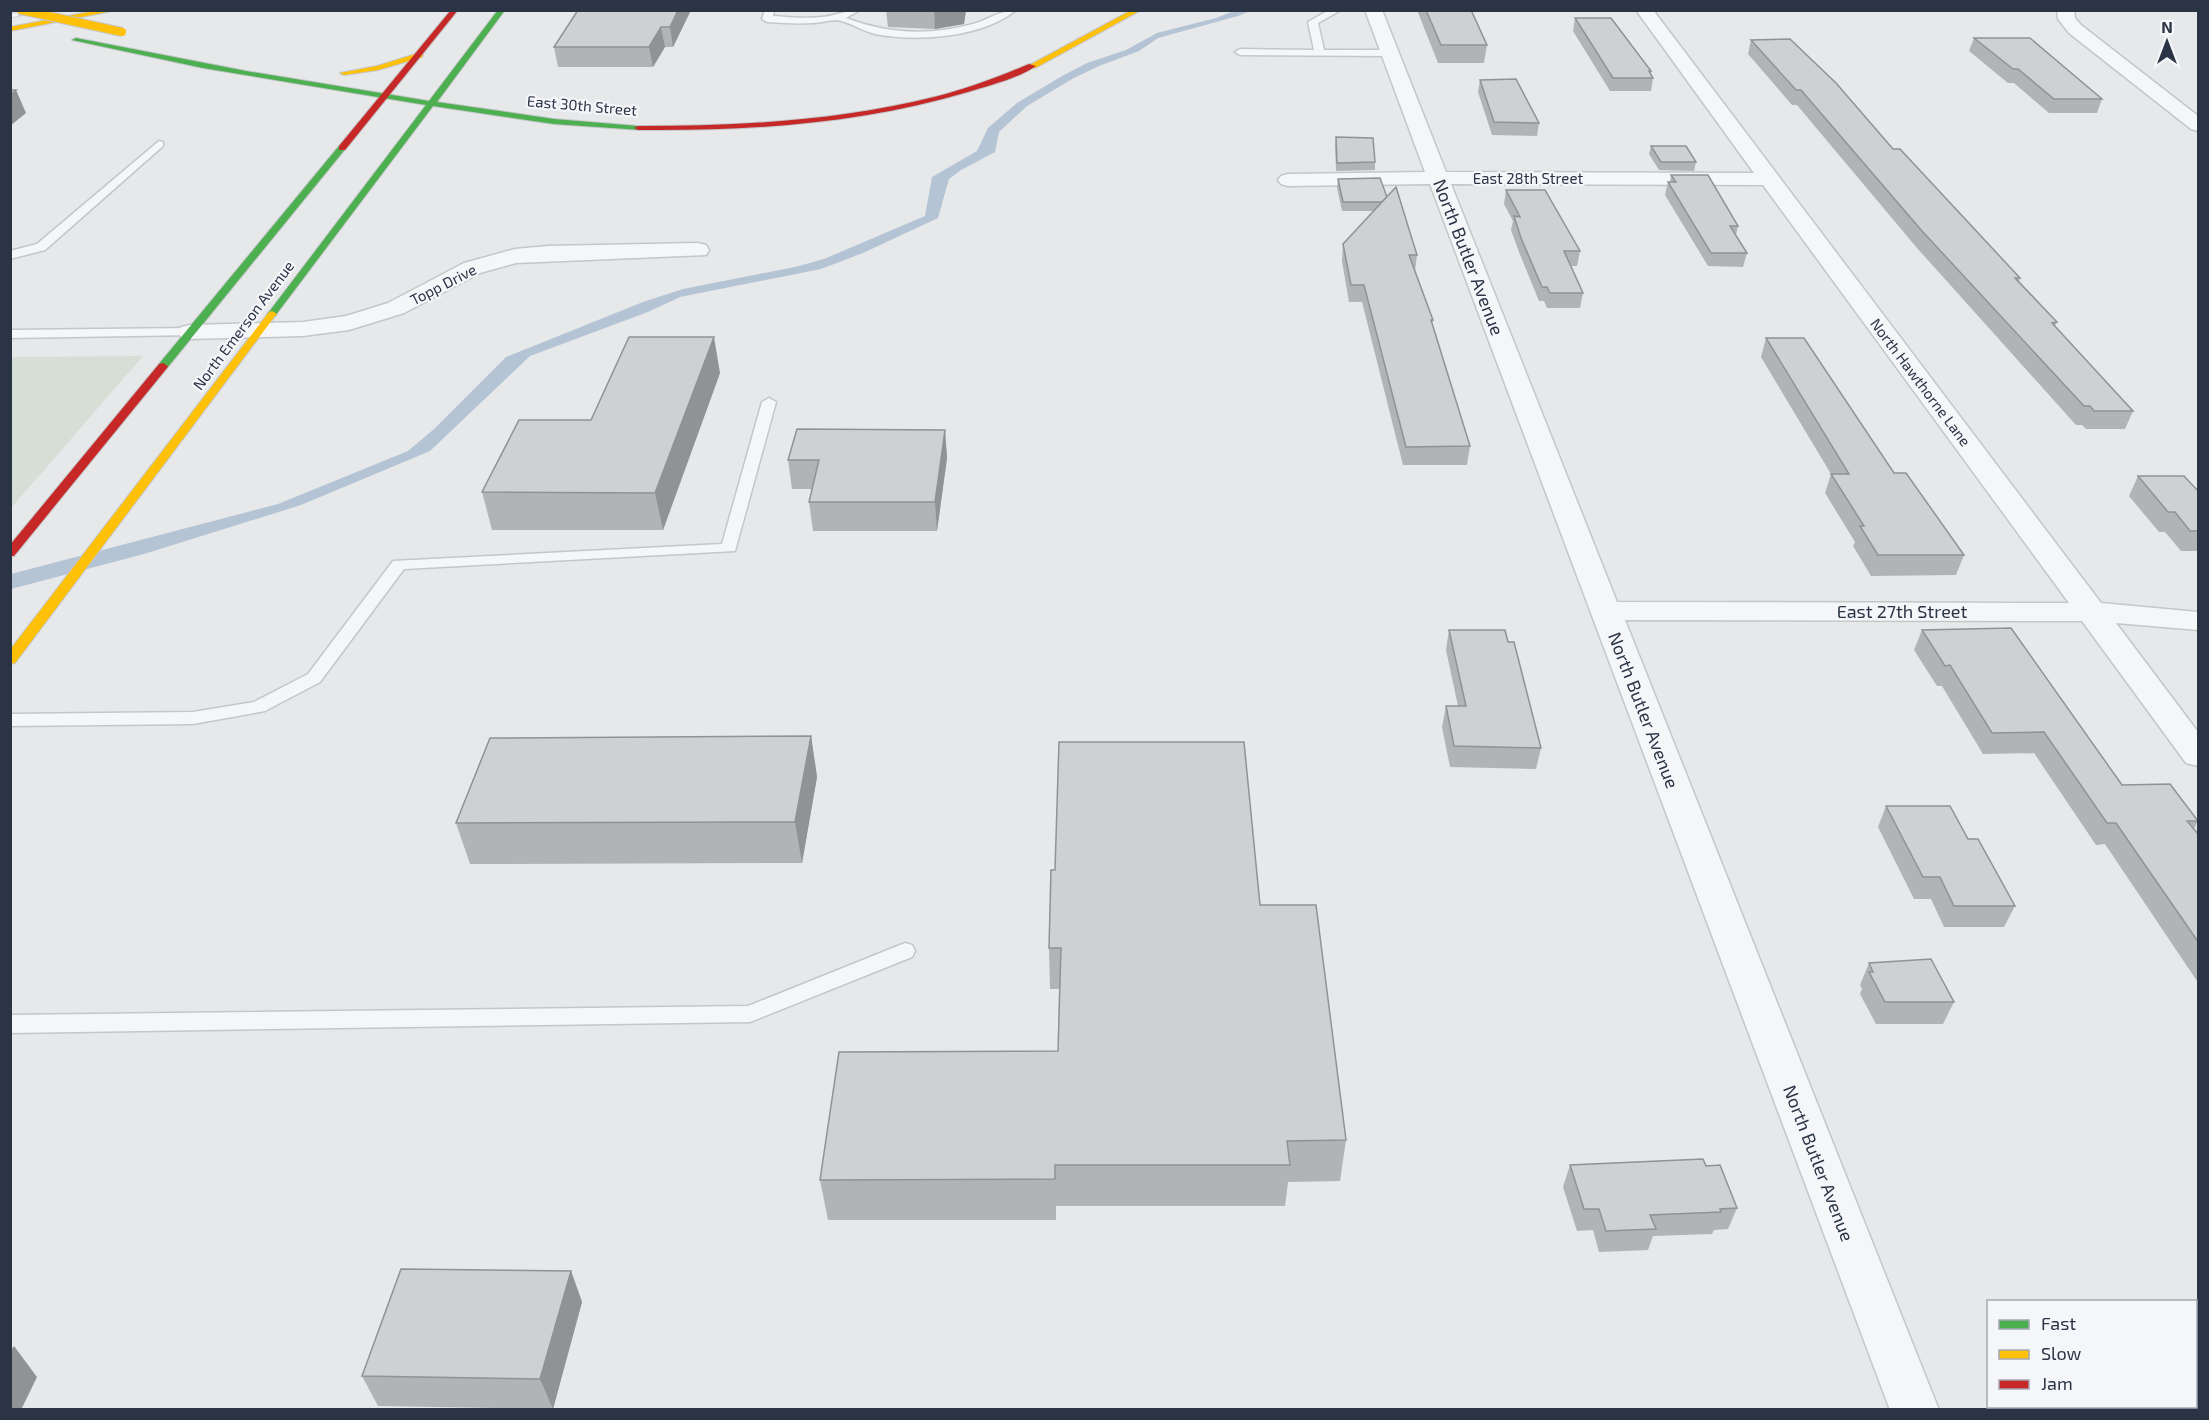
<svg xmlns="http://www.w3.org/2000/svg" width="2209" height="1420" viewBox="0 0 2209 1420" font-family="'Exo 2',sans-serif">
<style>
.green{fill:#d6ded6}
.water{fill:#b4c4d5}
.lines{fill:none;stroke-linecap:round;stroke-linejoin:round}
.lane-casing{stroke:#c4c6c8;stroke-width:3}
.street-casing{stroke:#c4c6c8;stroke-width:3}
.fast-casing{stroke:#c4c6c8;stroke-width:2}
.slow-casing{stroke:#c4c6c8;stroke-width:2}
.jam-casing{stroke:#c4c6c8;stroke-width:2}
.lane{fill:#f5f6f7;fill-rule:evenodd}
.street{fill:#f5f6f7;fill-rule:evenodd}
.fast{fill:#4caf50;fill-rule:evenodd}
.slow{fill:#ffc107;fill-rule:evenodd}
.jam{fill:#c62828;fill-rule:evenodd}
.rail-casing{stroke:#cecfd2;stroke-width:4.5}
.rail{stroke:#f4f6f9;stroke-width:3;stroke-dasharray:8;stroke-linecap:butt}
.slow-bridge-casing{stroke:#c4c6c8;stroke-width:10;stroke-linecap:butt}
.slow-bridge{stroke:#ffc107;stroke-width:8}
.wall{fill:#b1b3b5}
.shaded-wall{fill:#909294}
.building{fill:#ced0d3;stroke:#909294;stroke-width:1.5}
.labels{text-anchor:middle;dominant-baseline:central;stroke-width:4.5;stroke-linejoin:round;paint-order:stroke}
.far-street-label{font-size:15px;fill:#2b3445;stroke:#f4f6f9}
.street-label{font-size:18px;fill:#2b3445;stroke:#f4f6f9}
</style>
<rect width="100%" height="100%" fill="#e6e8ea"/>
<path class="green" d="M 143,356 L 11,508 L 11,357 Z"/>
<path class="water" d="M 1234,11 L 1250,11 L 1238,16 L 1158,38 L 1139,51 L 1099,66 L 1072,79 L 1027,106 L 999,132 L 995,152 L 961,170 L 949,179 L 938,218 L 863,253 L 821,269 L 680,297 L 648,312 L 530,356 L 430,451 L 301,505 L 144,554 L 11,589 L 11,574 L 278,504 L 408,451 L 433,430 L 506,357 L 643,302 L 683,289 L 795,267 L 824,259 L 925,216 L 932,177 L 977,151 L 988,128 L 1017,103 L 1062,76 L 1087,63 L 1126,50 L 1157,33 L 1216,18 Z"/>
<g class="lines">
<g class="lane-casing">
<g id="lane">
<path d="M 765,10 L 774,10 L 773,16 C 789,17 805,19 822,17 C 835,16 847,10 860,10 L 846,18 C 887,34 930,36 973,24 C 988,20 1000,10 1016,10 C 982,38 916,42 875,34 C 862,31 848,21 836,20 C 829,20 820,23 813,23 C 798,24 782,23 767,22 L 762,19 Z"/>
<path d="M 1329,10 L 1341,10 L 1318,23 L 1324,50 L 1389,50 L 1394,53 L 1389,56 L 1240,55 L 1235,52 L 1240,49 L 1314,50 L 1308,22 Z"/>
<path d="M 159,141 L 163,142 L 163,146 L 45,250 L 10,259 L 10,251 L 37,244 Z"/>
<path d="M 190,328 L 195,329 L 197,332 L 195,335 L 10,338 L 10,330 Z"/>
<path d="M 769,398 L 776,402 L 735,551 L 404,569 L 320,682 L 265,711 L 193,724 L 10,726 L 10,714 L 193,712 L 254,702 L 308,674 L 393,561 L 722,544 L 762,402 Z"/>
<path d="M 905,943 L 912,945 L 915,951 L 912,957 L 750,1022 L 10,1033 L 10,1015 L 748,1006 Z"/>
</g>
</g>
<g class="street-casing">
<g id="street">
<path d="M 1365,10 L 1382,10 L 1446,172 L 1754,173 L 1636,10 L 1653,10 L 2101,603 L 2198,612 L 2198,630 L 2116,623 L 2198,732 L 2198,766 L 2186,763 L 2082,621 L 1625,620 L 1939,1410 L 1890,1410 L 1430,184 L 1288,186 L 1281,184 L 1278,180 L 1281,176 L 1288,174 L 1425,172 ZM 1451,184 L 1763,185 L 2069,603 L 1617,602 Z"/>
<path d="M 2057,10 L 2074,10 L 2075,18 L 2081,25 L 2198,116 L 2198,131 L 2191,129 L 2069,33 L 2058,19 Z"/>
<path d="M 698,243 L 706,245 L 709,250 L 706,255 L 516,263 L 480,273 L 404,313 L 349,330 L 303,336 L 190,339 L 181,337 L 178,332 L 181,327 L 190,325 L 303,322 L 346,316 L 388,303 L 464,263 L 515,249 L 548,246 Z"/>
</g>
</g>
<g class="fast-casing">
<g id="fast">
<path d="M 498,10 L 505,10 L 437,102 L 554,119 L 638,126 L 641,126 L 641,130 L 554,124 L 433,106 L 275,316 L 272,317 L 267,314 L 269,312 L 426,105 L 203,68 L 72,40 L 76,38 L 246,71 L 429,101 Z"/>
<path d="M 339,146 L 346,148 L 167,368 L 159,368 L 159,364 Z"/>
</g>
</g>
<g class="slow-casing">
<g id="slow">
<path d="M 100,10 L 117,10 L 10,31 L 10,27 Z"/>
<path d="M 1132,10 L 1141,10 L 1035,68 L 1028,66 Z"/>
<path d="M 419,53 L 423,55 L 422,57 L 378,70 L 344,75 L 340,73 L 377,66 Z"/>
<path d="M 272,311 L 277,314 L 275,316 L 15,663 L 10,664 L 10,650 L 269,312 Z"/>
</g>
</g>
<g class="jam-casing">
<g id="jam">
<path d="M 451,10 L 458,10 L 345,150 L 339,150 L 339,146 Z"/>
<path d="M 1029,64 L 1036,66 C 1019,78 988,86 968,92 C 860,124 750,131 638,130 L 634,128 L 638,126 C 738,126 837,121 934,97 C 967,89 998,77 1029,64 Z"/>
<path d="M 163,363 L 168,366 L 167,368 L 14,556 L 10,556 L 10,545 L 159,364 Z"/>
</g>
</g>
<use href="#lane" class="lane"/>
<use href="#street" class="street"/>
<use href="#fast" class="fast"/>
<use href="#slow" class="slow"/>
<use href="#jam" class="jam"/>
<g class="rail-casing">
<path id="rail" d="M 10,16 L 41,10"/>
</g>
<use href="#rail" class="rail"/>
<g class="slow-bridge-casing">
<path id="slow-bridge" d="M 21,10 L 122,32"/>
</g>
<use href="#slow-bridge" class="slow-bridge"/>
</g>
<g class="wall">
<path d="M 578,10 L 691,10 L 673,47 L 665,47 L 653,67 L 558,67 L 554,47 Z"/>
<path d="M 886,10 L 966,10 L 964,24 L 935,29 L 888,27 Z"/>
<path d="M 1417,10 L 1471,10 L 1487,45 L 1484,63 L 1438,63 Z"/>
<path d="M 1575,18 L 1651,71 L 1651,74 L 1653,78 L 1651,91 L 1610,91 L 1573,31 Z"/>
<path d="M 1974,38 L 2102,99 L 2097,113 L 2049,113 L 2014,83 L 2008,83 L 1969,51 Z"/>
<path d="M 1751,40 L 1893,149 L 2020,278 L 2019,281 L 2057,322 L 2055,326 L 2133,411 L 2125,429 L 2086,429 L 2082,425 L 2076,425 L 1917,248 L 1797,105 L 1792,105 L 1748,54 Z"/>
<path d="M 1480,80 L 1539,123 L 1537,136 L 1492,135 L 1478,92 Z"/>
<path d="M 1336,137 L 1375,162 L 1375,170 L 1336,171 L 1335,146 Z"/>
<path d="M 1651,146 L 1696,162 L 1694,171 L 1659,170 L 1649,154 Z"/>
<path d="M 1671,175 L 1738,226 L 1736,235 L 1747,253 L 1743,267 L 1708,266 L 1665,195 L 1668,182 L 1670,182 Z"/>
<path d="M 1338,179 L 1387,197 L 1417,255 L 1415,271 L 1433,320 L 1432,324 L 1470,446 L 1467,465 L 1403,465 L 1362,302 L 1349,302 L 1342,261 L 1343,244 L 1374,211 L 1342,211 L 1337,188 Z"/>
<path d="M 1506,190 L 1580,251 L 1577,266 L 1571,266 L 1583,293 L 1580,308 L 1547,308 L 1544,301 L 1539,301 L 1519,252 L 1511,230 L 1513,221 L 1504,204 Z"/>
<path d="M 1766,338 L 1894,473 L 1964,555 L 1956,575 L 1871,576 L 1853,546 L 1855,542 L 1825,493 L 1831,474 L 1761,357 Z"/>
<path d="M 720,373 L 663,530 L 492,530 L 482,492 L 591,420 Z"/>
<path d="M 945,430 L 947,458 L 937,531 L 813,531 L 809,502 L 812,489 L 792,489 L 788,460 Z"/>
<path d="M 2138,476 L 2199,492 L 2199,551 L 2181,551 L 2165,532 L 2159,532 L 2129,496 Z"/>
<path d="M 1449,630 L 1508,642 L 1541,748 L 1536,769 L 1450,767 L 1442,727 L 1446,706 L 1458,706 L 1446,650 Z"/>
<path d="M 1922,630 L 2122,785 L 2198,821 L 2194,829 L 2199,835 L 2199,984 L 2105,844 L 2096,845 L 2034,753 L 1983,754 L 1942,686 L 1937,686 L 1914,650 Z"/>
<path d="M 811,736 L 817,777 L 802,863 L 470,864 L 456,823 Z"/>
<path d="M 1886,806 L 1968,839 L 2015,906 L 2004,927 L 1944,927 L 1931,899 L 1914,899 L 1878,827 Z"/>
<path d="M 1260,905 L 1346,1140 L 1340,1181 L 1288,1182 L 1285,1206 L 1056,1206 L 1056,1220 L 828,1220 L 820,1180 L 1058,1051 L 1059,989 L 1050,989 L 1049,948 Z"/>
<path d="M 1869,963 L 1954,1002 L 1943,1024 L 1876,1024 L 1860,994 L 1862,989 L 1860,985 Z"/>
<path d="M 1570,1165 L 1706,1166 L 1737,1208 L 1728,1229 L 1714,1230 L 1712,1234 L 1653,1236 L 1648,1250 L 1599,1252 L 1593,1230 L 1577,1231 L 1563,1187 Z"/>
<path d="M 571,1271 L 582,1302 L 553,1409 L 378,1406 L 362,1376 Z"/>
</g>
<g class="shaded-wall">
<path d="M 678,10 L 691,10 L 673,47 L 670,27 Z"/>
<path d="M 934,10 L 966,10 L 964,24 L 935,29 Z"/>
<path d="M 661,27 L 665,47 L 653,67 L 649,47 Z"/>
<path d="M 16,90 L 26,113 L 10,126 L 10,95 Z"/>
<path d="M 714,337 L 720,373 L 663,530 L 655,493 Z"/>
<path d="M 945,430 L 947,458 L 937,531 L 935,502 Z"/>
<path d="M 811,736 L 817,777 L 802,863 L 795,822 Z"/>
<path d="M 571,1271 L 582,1302 L 553,1409 L 540,1379 Z"/>
<path d="M 14,1346 L 37,1377 L 21,1410 L 10,1410 L 10,1352 Z"/>
</g>
<g class="building">
<path d="M 578,10 L 678,10 L 670,27 L 661,27 L 649,47 L 554,47 Z"/>
<path d="M 1426,10 L 1471,10 L 1487,45 L 1441,45 Z"/>
<path d="M 1575,18 L 1611,18 L 1651,71 L 1649,71 L 1653,78 L 1613,78 Z"/>
<path d="M 1974,38 L 2030,38 L 2102,99 L 2054,99 L 2018,69 L 2013,69 Z"/>
<path d="M 1790,39 L 1836,83 L 1893,149 L 1900,149 L 2020,278 L 2015,278 L 2057,322 L 2052,323 L 2133,411 L 2094,411 L 2090,406 L 2084,406 L 1922,231 L 1801,90 L 1796,90 L 1751,40 Z"/>
<path d="M 1516,79 L 1539,123 L 1494,122 L 1480,80 Z"/>
<path d="M 10,90 L 16,90 L 10,95 Z"/>
<path d="M 1336,137 L 1373,138 L 1375,162 L 1337,163 Z"/>
<path d="M 1651,146 L 1686,146 L 1696,162 L 1661,162 Z"/>
<path d="M 1671,175 L 1708,175 L 1738,226 L 1730,226 L 1747,253 L 1711,253 L 1668,182 L 1676,182 Z"/>
<path d="M 1380,178 L 1387,197 L 1382,202 L 1343,202 L 1338,179 Z"/>
<path d="M 1396,187 L 1417,255 L 1409,255 L 1433,320 L 1431,320 L 1470,446 L 1406,447 L 1364,285 L 1351,285 L 1343,244 Z"/>
<path d="M 1506,190 L 1545,190 L 1580,251 L 1564,251 L 1583,293 L 1550,293 L 1547,287 L 1542,287 L 1521,238 L 1514,216 L 1520,217 Z"/>
<path d="M 629,337 L 714,337 L 655,493 L 482,492 L 519,420 L 591,420 Z"/>
<path d="M 1766,338 L 1804,338 L 1894,473 L 1906,473 L 1964,555 L 1878,555 L 1860,526 L 1864,526 L 1831,474 L 1849,474 Z"/>
<path d="M 797,429 L 945,430 L 935,502 L 809,502 L 819,460 L 788,460 Z"/>
<path d="M 2138,476 L 2184,476 L 2199,492 L 2199,531 L 2190,531 L 2175,512 L 2168,512 Z"/>
<path d="M 2011,628 L 2122,785 L 2170,784 L 2198,821 L 2187,821 L 2199,835 L 2199,943 L 2116,823 L 2107,823 L 2044,732 L 1992,733 L 1950,665 L 1945,666 L 1922,630 Z"/>
<path d="M 1449,630 L 1505,630 L 1508,642 L 1514,642 L 1541,748 L 1454,746 L 1446,706 L 1466,706 Z"/>
<path d="M 811,736 L 795,822 L 456,823 L 490,738 Z"/>
<path d="M 1059,742 L 1244,742 L 1260,905 L 1316,905 L 1346,1140 L 1287,1141 L 1290,1165 L 1055,1165 L 1055,1179 L 820,1180 L 839,1052 L 1058,1051 L 1061,948 L 1049,948 L 1051,870 L 1055,870 Z"/>
<path d="M 1886,806 L 1950,806 L 1968,839 L 1978,839 L 2015,906 L 1954,906 L 1940,877 L 1923,877 Z"/>
<path d="M 1931,959 L 1954,1002 L 1885,1002 L 1869,972 L 1873,972 L 1869,963 Z"/>
<path d="M 1703,1159 L 1706,1166 L 1720,1165 L 1737,1208 L 1720,1209 L 1721,1212 L 1650,1215 L 1656,1229 L 1606,1231 L 1599,1209 L 1584,1209 L 1570,1165 Z"/>
<path d="M 401,1269 L 571,1271 L 540,1379 L 362,1376 Z"/>
</g>
<g class="labels">
<g class="far-street-label">
<text transform="translate(582 105) rotate(5)">East 30th Street</text>
<text x="1528" y="178">East 28th Street</text>
<text transform="translate(443 284) rotate(-27)">Topp Drive</text>
<text transform="translate(243 325) rotate(-53)">North Emerson Avenue</text>
<text transform="translate(1921 382) rotate(53)">North Hawthorne Lane</text>
</g>
<g class="street-label">
<text transform="translate(1469 257) rotate(69)">North Butler Avenue</text>
<text x="1902" y="611">East 27th Street</text>
<text transform="translate(1644 710) rotate(69)">North Butler Avenue</text>
<text transform="translate(1819 1163) rotate(69)">North Butler Avenue</text>
</g>
</g>
<rect width="2209" height="1420" fill="none" stroke="#2b3445" stroke-width="24"/>
<rect x="1987" y="1300" width="210" height="108" fill="#f4f6f9" stroke="#a4a8b1" stroke-width="1.5"/>
<rect x="1999" y="1320" width="30" height="9" fill="#4caf50" stroke="#a4a8b1" stroke-width="1.5"/>
<text x="2041" y="1330" font-size="18" fill="#2b3445">Fast</text>
<rect x="1999" y="1350" width="30" height="9" fill="#ffc107" stroke="#a4a8b1" stroke-width="1.5"/>
<text x="2041" y="1360" font-size="18" fill="#2b3445">Slow</text>
<rect x="1999" y="1380" width="30" height="9" fill="#c62828" stroke="#a4a8b1" stroke-width="1.5"/>
<text x="2041" y="1390" font-size="18" fill="#2b3445">Jam</text>
<g transform="translate(2167 42)" stroke="#f4f6f9" stroke-width="4.5" paint-order="stroke">
<path d="M0-4.5L10 22L0 15L-10 22Z" fill="#2b3445"/>
<text y="-9" font-size="16" font-weight="bold" text-anchor="middle" fill="#2b3445">N</text>
</g>
</svg>
